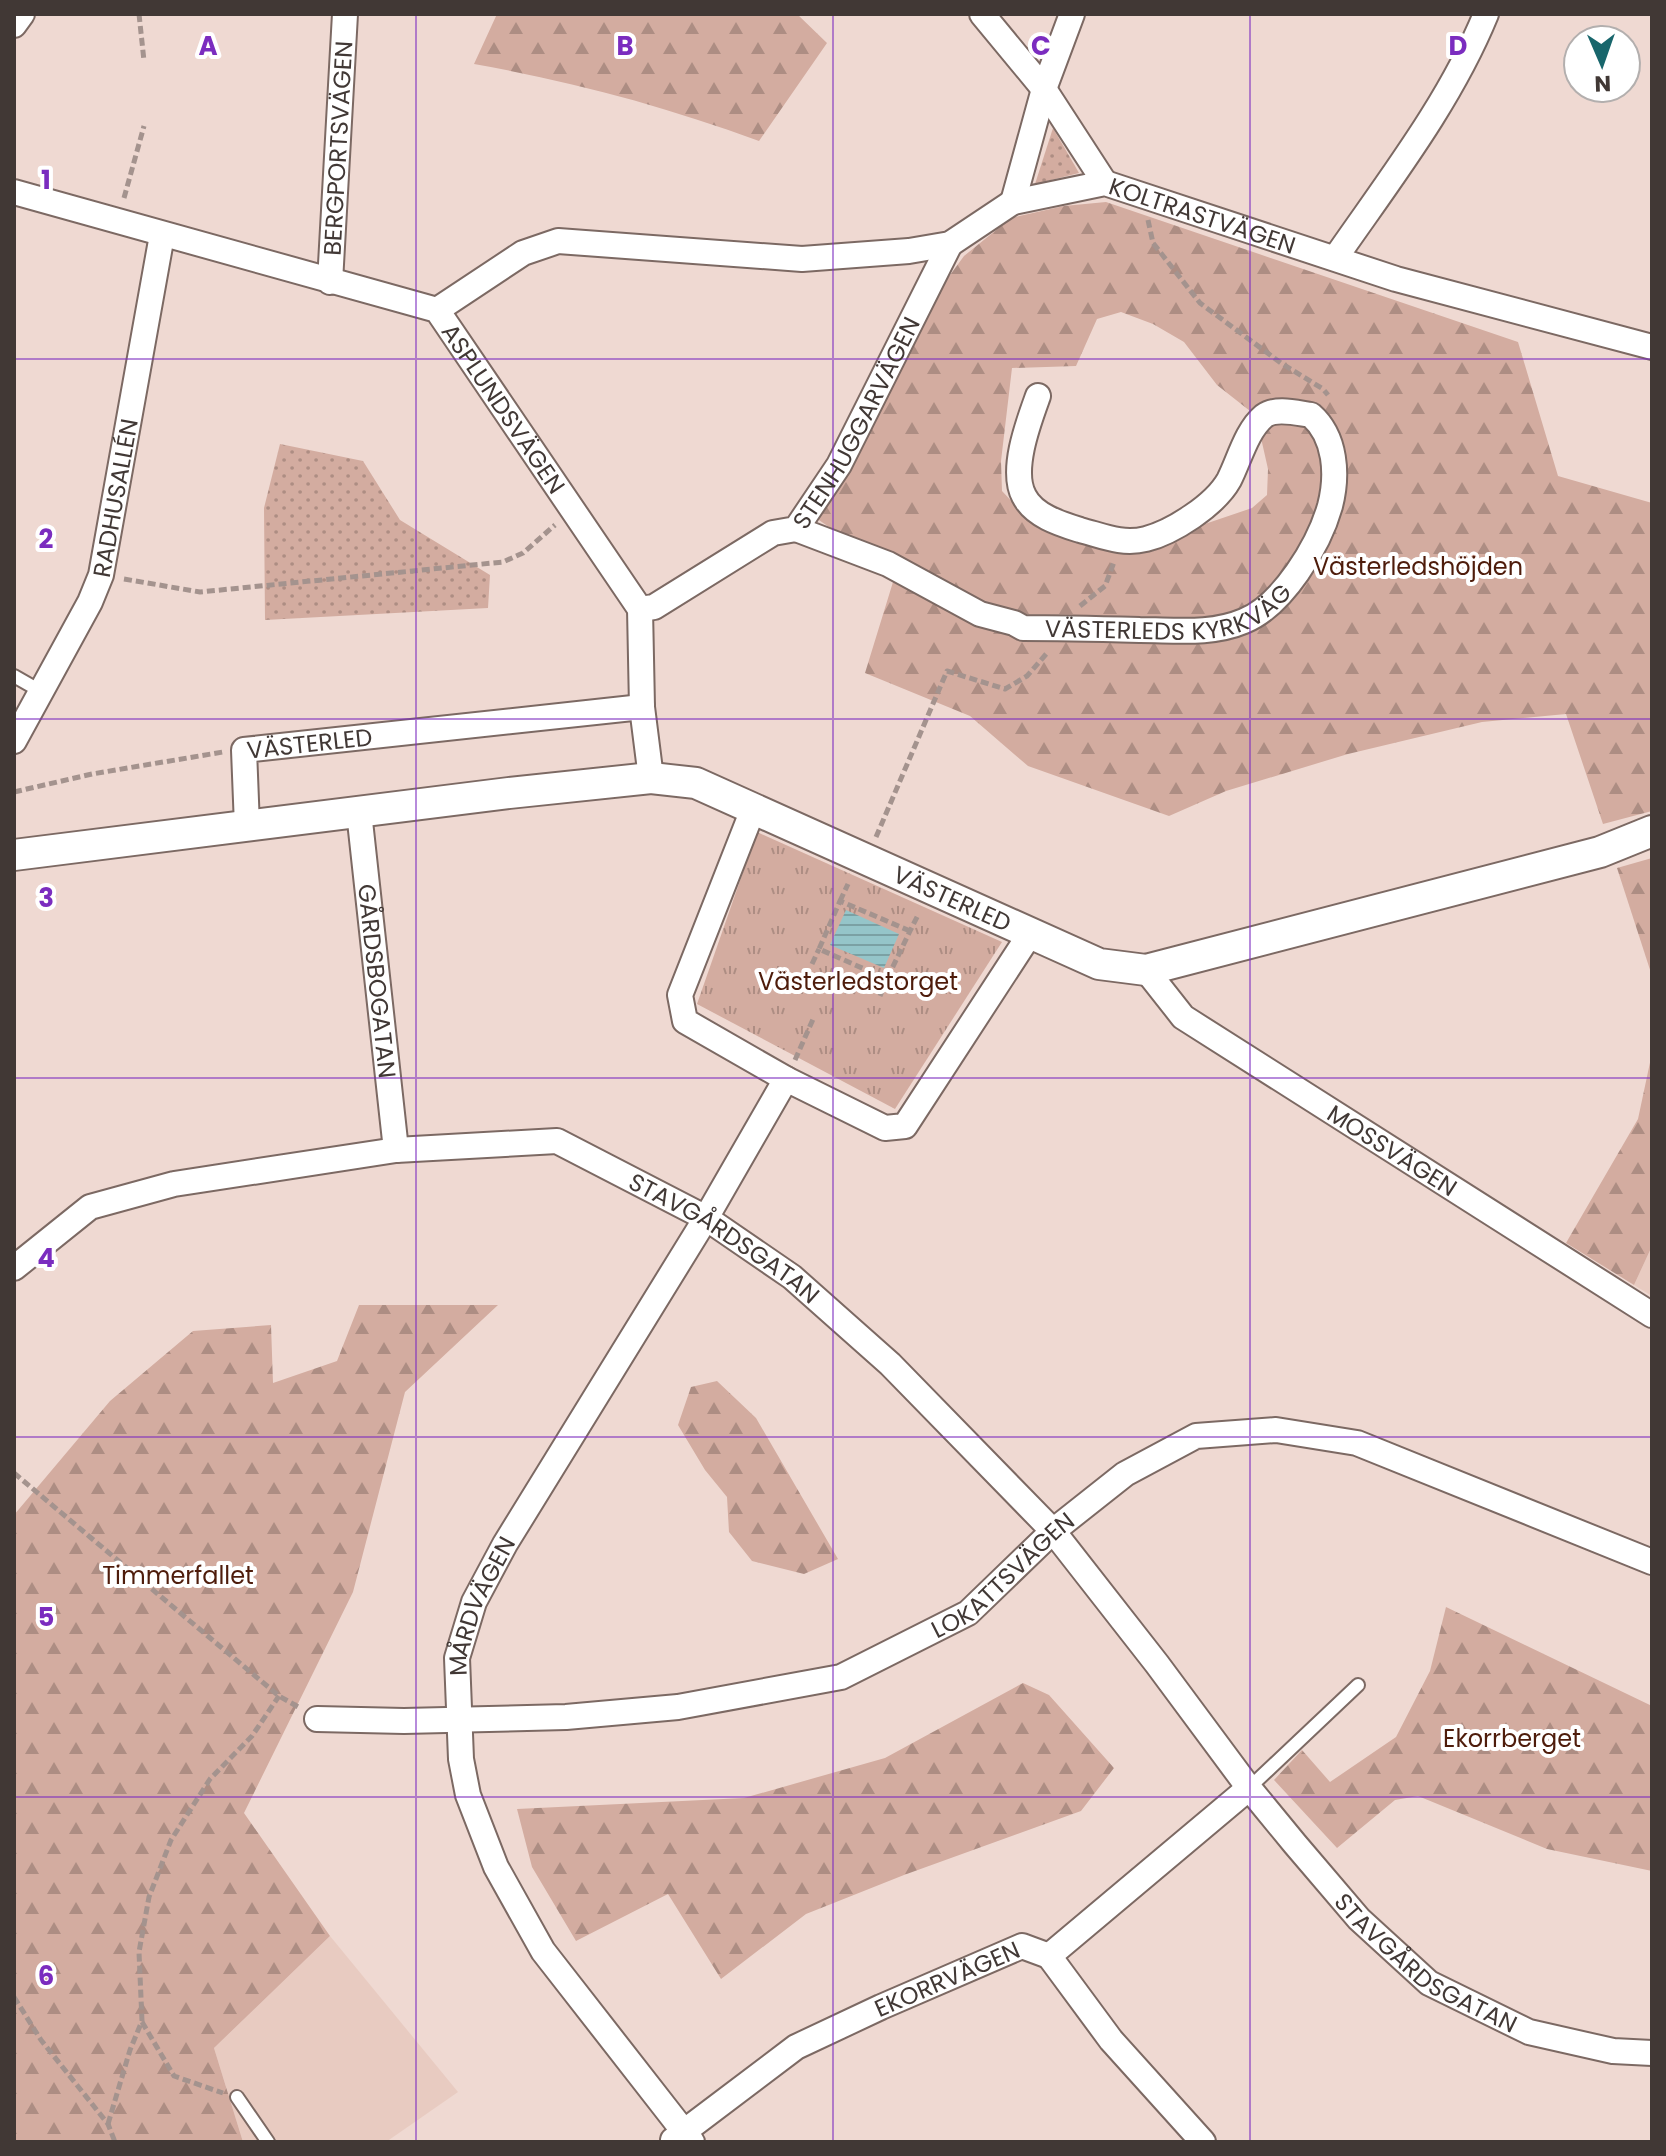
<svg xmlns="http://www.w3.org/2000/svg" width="1666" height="2156" viewBox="0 0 1666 2156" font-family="Poppins,sans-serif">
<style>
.built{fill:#e8cbc1}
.grass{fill:url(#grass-dots)}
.forest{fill:url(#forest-firs);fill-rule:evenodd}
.park{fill:url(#park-tufts)}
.water{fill:url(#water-rules)}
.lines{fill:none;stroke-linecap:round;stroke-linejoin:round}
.service-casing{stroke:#7c6963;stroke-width:16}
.minor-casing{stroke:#7c6963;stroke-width:28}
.tertiary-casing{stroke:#7c6963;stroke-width:34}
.path{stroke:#a4938e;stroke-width:5;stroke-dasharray:8 4;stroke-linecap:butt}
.service{stroke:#fff;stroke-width:12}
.minor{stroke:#fff;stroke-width:24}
.tertiary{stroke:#fff;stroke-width:30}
.grid{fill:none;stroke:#7b2cbf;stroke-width:2;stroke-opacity:0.55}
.labels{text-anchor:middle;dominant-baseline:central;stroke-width:8;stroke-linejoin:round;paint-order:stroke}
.street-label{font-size:24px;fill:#413835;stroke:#fff}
.park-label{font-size:24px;fill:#4e1c0b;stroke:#fff}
.grid-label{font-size:26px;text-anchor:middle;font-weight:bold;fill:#7b2cbf;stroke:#fff;stroke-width:8;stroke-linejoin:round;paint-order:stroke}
</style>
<defs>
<pattern id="grass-dots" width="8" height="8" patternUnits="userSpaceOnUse" patternTransform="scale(2)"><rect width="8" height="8" fill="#d3aca0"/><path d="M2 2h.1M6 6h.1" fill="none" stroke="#ad8d83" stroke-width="1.8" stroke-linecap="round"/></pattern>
<pattern id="forest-firs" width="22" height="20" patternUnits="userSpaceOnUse" patternTransform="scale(2)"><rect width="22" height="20" fill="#d3aca0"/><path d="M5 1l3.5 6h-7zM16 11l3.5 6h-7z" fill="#ad8d83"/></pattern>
<pattern id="park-tufts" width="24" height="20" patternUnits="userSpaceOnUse" patternTransform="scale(2)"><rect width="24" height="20" fill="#d3aca0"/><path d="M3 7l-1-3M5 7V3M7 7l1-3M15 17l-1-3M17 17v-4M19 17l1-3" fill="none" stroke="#ad8d83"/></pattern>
<pattern id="water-rules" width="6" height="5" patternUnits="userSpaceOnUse" patternTransform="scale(2)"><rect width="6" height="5" fill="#95c5c9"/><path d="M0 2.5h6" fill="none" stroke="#7ba1a4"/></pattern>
</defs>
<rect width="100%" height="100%" fill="#efd9d2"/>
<g class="built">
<path d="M 1652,1246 L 1652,1296 L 1634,1285 Z"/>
<path d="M 330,1936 L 458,2092 L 386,2142 L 243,2142 L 214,2048 Z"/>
</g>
<g class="grass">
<path d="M 1053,128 L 1079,173 L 1035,184 Z"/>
<path d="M 280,444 L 363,461 L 400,520 L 490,575 L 488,608 L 265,620 L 264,508 Z"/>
</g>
<g class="forest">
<path d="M 497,14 L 797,14 L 827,43 L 759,141 C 664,106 574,82 474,64 Z"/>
<path d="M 1106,202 L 1518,342 L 1558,476 L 1652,503 L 1652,811 L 1603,824 L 1566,714 L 1482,722 L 1348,754 L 1226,791 L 1169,816 L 1028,766 L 970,716 L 865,673 L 893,582 L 922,567 L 842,536 L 816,518 L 928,305 L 964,256 L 1011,218 L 1064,206 ZM 1121,312 L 1153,324 L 1184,342 L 1217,385 L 1264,422 L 1261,438 L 1268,469 L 1267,495 L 1252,508 L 1196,527 L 1080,536 L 1019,509 L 1002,491 L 1001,461 L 1012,368 L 1076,366 L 1097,319 Z"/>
<path d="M 1652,858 L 1652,976 L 1617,868 Z"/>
<path d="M 1652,1053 L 1652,1246 L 1634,1285 L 1566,1243 L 1638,1119 Z"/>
<path d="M 359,1305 L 498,1305 L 405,1392 L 353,1592 L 244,1813 L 330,1936 L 214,2048 L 243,2142 L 14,2142 L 14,1515 L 110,1401 L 193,1331 L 271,1325 L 273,1383 L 337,1361 Z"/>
<path d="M 717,1381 L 756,1418 L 838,1559 L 804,1574 L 752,1561 L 729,1532 L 727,1497 L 705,1470 L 678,1425 L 691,1387 Z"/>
<path d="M 1446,1607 L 1652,1706 L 1652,1871 L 1547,1849 L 1418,1796 L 1395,1800 L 1337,1848 L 1274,1780 L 1302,1750 L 1330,1782 L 1396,1737 L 1430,1671 Z"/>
<path d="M 1023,1683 L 1049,1695 L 1114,1768 L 1081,1811 L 904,1875 L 806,1914 L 721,1979 L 668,1894 L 576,1941 L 532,1867 L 517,1809 L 744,1798 L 885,1758 Z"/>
</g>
<path class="park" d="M 757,832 L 1002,942 L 895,1109 L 697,1004 Z"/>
<path class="water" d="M 846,910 L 899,934 L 884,968 L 830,945 Z"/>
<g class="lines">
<g class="service-casing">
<g id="service">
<path d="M 14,676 L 42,692"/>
<path d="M 1249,1788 L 1358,1685"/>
<path d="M 237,2097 L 268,2142"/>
</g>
</g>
<g class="minor-casing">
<g id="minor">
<path d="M 982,14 L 1044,89 L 1105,183"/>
<path d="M 14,25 L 22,14"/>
<path id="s1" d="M 14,192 L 437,310 L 640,609 L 642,707 L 651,778"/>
<path d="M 1013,202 L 1044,89 L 1072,14"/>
<path d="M 1336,257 C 1390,179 1450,102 1486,14"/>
<path id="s2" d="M 330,282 L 345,14"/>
<path id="s3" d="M 437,310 L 523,253 L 558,241 L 802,259 L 909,251 L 950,244 L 1013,202 L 1105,183 L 1396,279 L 1652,347"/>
<path id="s4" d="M 796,529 L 888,564 L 980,614 L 1014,623 L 1023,628 C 1062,628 1101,629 1140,630 C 1175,630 1211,635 1244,621 C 1283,605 1319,545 1330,506 C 1338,475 1336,437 1311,415 C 1297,413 1276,407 1264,416 C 1246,431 1239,461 1229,480 C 1215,505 1173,532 1146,539 C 1122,545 1103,536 1080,530 C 1061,524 1034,516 1024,496 C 1010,470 1029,421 1038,396"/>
<path id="s5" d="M 640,609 L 654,607 L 773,533 L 796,529 L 839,465 L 950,244"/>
<path id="s6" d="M 14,741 L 90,602 L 101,575 L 162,235"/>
<path d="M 754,807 L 680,995 L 685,1021 L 786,1079 L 885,1128 L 905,1126 L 1030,934"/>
<path id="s7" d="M 359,812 L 396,1150"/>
<path id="s8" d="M 247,826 L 244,750 L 642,707"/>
<path id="s9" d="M 1146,970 L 1183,1017 L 1652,1315"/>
<path id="s10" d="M 14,1268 L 90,1207 L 174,1184 L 396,1150 L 557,1141 L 706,1218 L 792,1277 L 890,1364 L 1053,1531 L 1157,1664 L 1249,1788 L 1295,1844 L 1359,1919 L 1429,1983 L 1529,2032 L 1613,2051 L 1652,2053"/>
<path id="s11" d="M 317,1719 L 404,1721 L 566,1717 L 678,1707 L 841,1677 L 968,1613 L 1053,1531 L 1125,1474 L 1196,1436 L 1276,1430 L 1357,1443 L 1652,1562"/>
<path d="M 1049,1956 L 1111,2040 L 1203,2142"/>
<path id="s12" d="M 673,2140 L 796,2047 L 881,2007 L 1022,1946 L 1049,1956 L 1249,1788"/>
<path id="s13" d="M 692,2142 L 543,1951 L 496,1867 L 468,1795 L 461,1759 L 457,1658 L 474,1602 L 505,1544 L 706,1218 L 786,1079"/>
</g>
</g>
<g class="tertiary-casing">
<g id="tertiary">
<path id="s14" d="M 14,855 L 509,793 L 651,778 L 696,783 L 1099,964 L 1146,970 L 1600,852 L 1652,831"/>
</g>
</g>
<g class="path">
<path d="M 139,14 L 144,61"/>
<path d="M 124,198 L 144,126"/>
<path d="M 1148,220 L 1153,243 L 1200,303 L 1281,363 L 1323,389 L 1328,395"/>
<path d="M 124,579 L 200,592 L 503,562 L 523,553 L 555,525"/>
<path d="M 1080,606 L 1105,586 L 1114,562"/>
<path d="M 14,792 L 92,774 L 223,752"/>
<path d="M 876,837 L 947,671 L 1005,689 L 1027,676 L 1047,653"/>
<path d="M 840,901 L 848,884"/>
<path d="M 910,931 L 840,901 L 819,949 L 887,979 L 910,931 L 918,915"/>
<path d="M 812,964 L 819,949"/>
<path d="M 880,996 L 887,979"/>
<path d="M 795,1060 L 814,1017"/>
<path d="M 14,1473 L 279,1696 L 300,1708"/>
<path d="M 14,1997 L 41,2040 L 108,2124 L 115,2142"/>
<path d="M 142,2022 L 174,2076 L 223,2093"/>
<path d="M 108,2124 L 130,2050 L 142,2021 L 139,1952 L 149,1897 L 171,1840 L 210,1779 L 252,1736 L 279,1696"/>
</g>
<use href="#service" class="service"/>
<use href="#minor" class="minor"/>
<use href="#tertiary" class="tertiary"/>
</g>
<path class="grid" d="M 416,14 L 416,2142M 833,14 L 833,2142M 1250,14 L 1250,2142M 14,359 L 1652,359M 14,719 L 1652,719M 14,1078 L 1652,1078M 14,1437 L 1652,1437M 14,1797 L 1652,1797"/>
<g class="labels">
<g class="street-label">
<text stroke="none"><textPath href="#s2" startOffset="134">BERGPORTSVÄGEN</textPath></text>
<text stroke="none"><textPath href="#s3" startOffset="806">KOLTRASTVÄGEN</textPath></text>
<text stroke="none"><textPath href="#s1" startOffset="558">ASPLUNDSVÄGEN</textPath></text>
<text stroke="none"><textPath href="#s5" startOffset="300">STENHUGGARVÄGEN</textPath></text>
<text stroke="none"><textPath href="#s6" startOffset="266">RADHUSALLÉN</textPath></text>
<text stroke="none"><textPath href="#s4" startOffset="398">VÄSTERLEDS KYRKVÄG</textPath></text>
<text stroke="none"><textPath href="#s8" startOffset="142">VÄSTERLED</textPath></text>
<text stroke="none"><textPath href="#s14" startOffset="968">VÄSTERLED</textPath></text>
<text stroke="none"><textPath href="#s7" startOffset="170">GÅRDSBOGATAN</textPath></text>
<text stroke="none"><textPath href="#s9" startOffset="308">MOSSVÄGEN</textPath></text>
<text stroke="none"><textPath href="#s10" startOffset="764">STAVGÅRDSGATAN</textPath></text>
<text stroke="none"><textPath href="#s11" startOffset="720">LOKATTSVÄGEN</textPath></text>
<text stroke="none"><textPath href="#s13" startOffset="610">MÅRDVÄGEN</textPath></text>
<text stroke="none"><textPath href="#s10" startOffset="1782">STAVGÅRDSGATAN</textPath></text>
<text stroke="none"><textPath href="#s12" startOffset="320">EKORRVÄGEN</textPath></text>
</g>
<g class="park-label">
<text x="1418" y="566">Västerledshöjden</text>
<text x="858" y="981">Västerledstorget</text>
<text x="178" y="1575">Timmerfallet</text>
<text x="1512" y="1738">Ekorrberget</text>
</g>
</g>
<g class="grid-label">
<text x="208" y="55">A</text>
<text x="625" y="55">B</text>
<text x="1041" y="55">C</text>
<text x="1458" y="55">D</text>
<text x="46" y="189">1</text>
<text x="46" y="548">2</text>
<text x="46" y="907">3</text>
<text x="46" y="1267">4</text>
<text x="46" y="1626">5</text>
<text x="46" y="1985">6</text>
</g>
<rect width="1666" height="2156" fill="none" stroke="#413835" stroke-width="32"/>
<g transform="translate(1602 64) rotate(178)"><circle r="38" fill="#ffffff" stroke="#b3afae" stroke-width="2"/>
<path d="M0-6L14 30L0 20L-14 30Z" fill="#18666c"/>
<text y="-12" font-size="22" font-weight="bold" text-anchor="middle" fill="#413835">N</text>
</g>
</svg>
